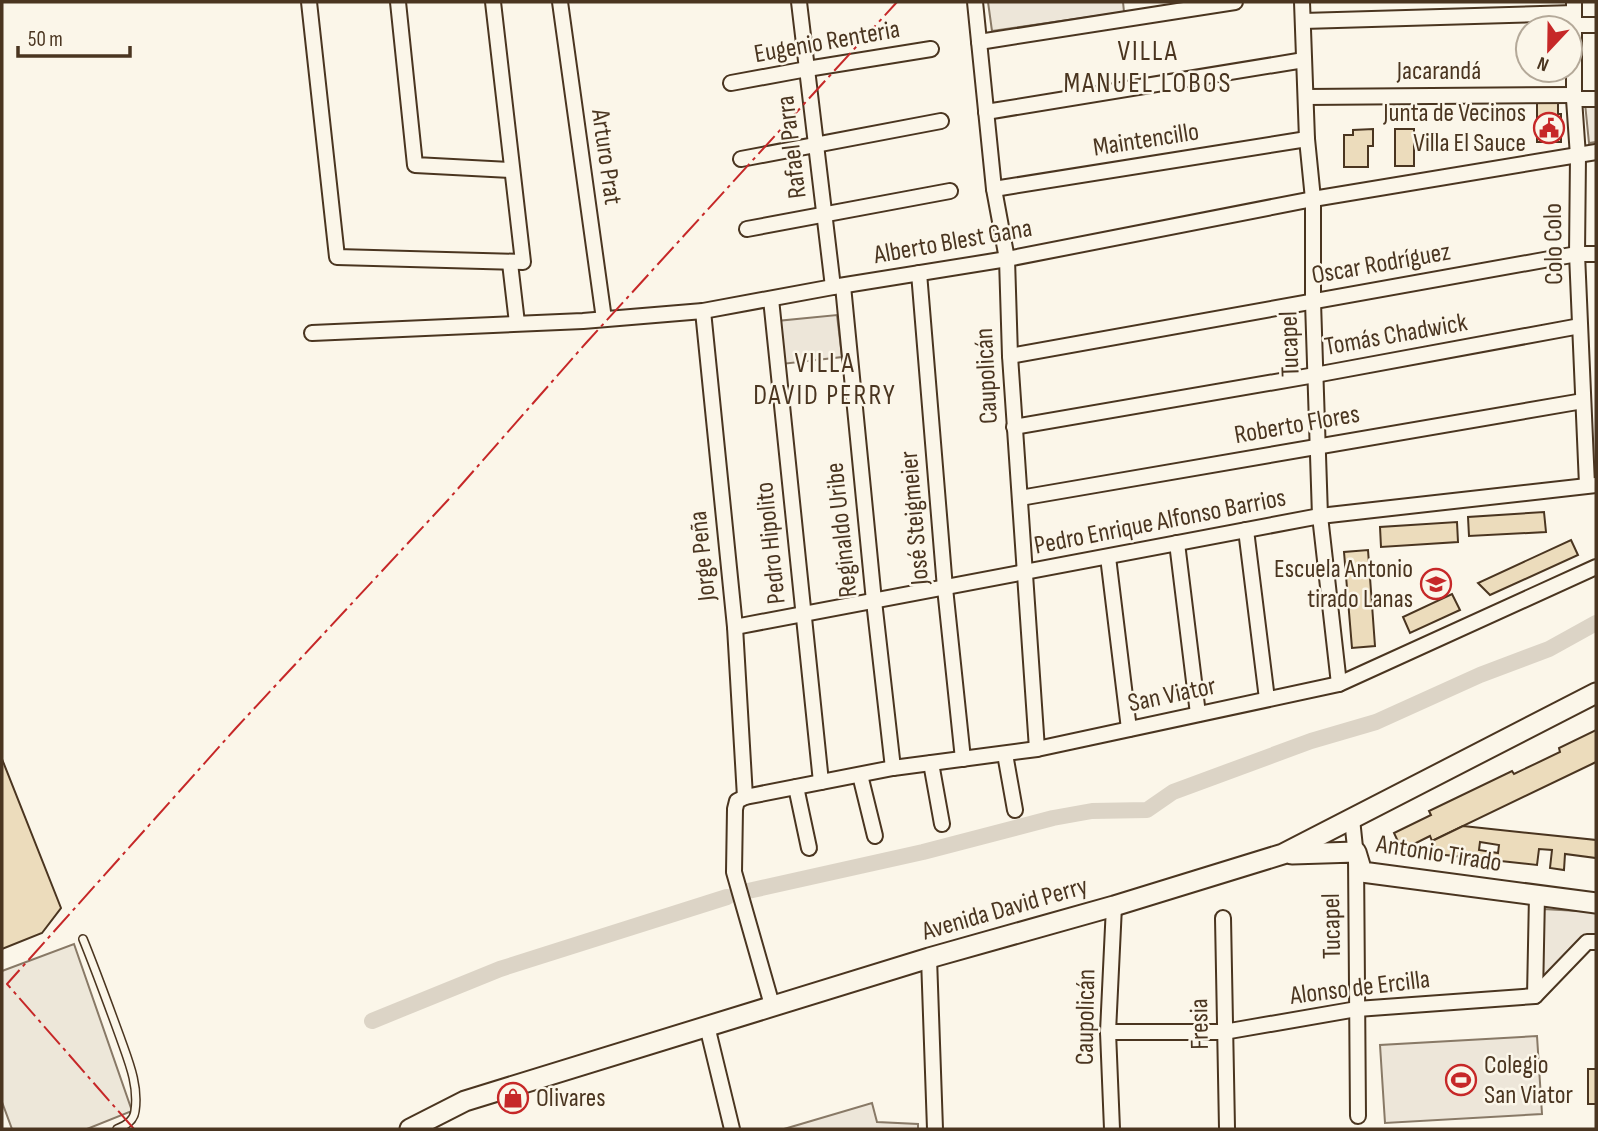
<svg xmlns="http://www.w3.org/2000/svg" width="1598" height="1131" viewBox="0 0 1598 1131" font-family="'Sofia Sans Condensed',sans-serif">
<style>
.green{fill:#ede6d9;stroke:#887966;stroke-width:2}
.parking{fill:#ede7d9;stroke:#887966;stroke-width:2}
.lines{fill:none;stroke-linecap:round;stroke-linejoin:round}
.canal{stroke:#dcd4c6;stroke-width:16}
.building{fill:#ecdcbc;stroke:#4a3520;stroke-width:2;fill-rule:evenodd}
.service-casing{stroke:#4a3520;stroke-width:10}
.minor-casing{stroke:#4a3520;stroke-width:18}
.secondary-casing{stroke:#4a3520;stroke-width:23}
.service{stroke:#fbf6e9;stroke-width:7}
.minor{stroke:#fbf6e9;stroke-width:14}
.secondary{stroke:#fbf6e9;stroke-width:19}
.power{stroke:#c62828;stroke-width:2;stroke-dasharray:24 5 3.5 5;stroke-linecap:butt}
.labels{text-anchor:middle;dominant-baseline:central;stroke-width:5;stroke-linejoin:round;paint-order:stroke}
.street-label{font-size:26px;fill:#4a3520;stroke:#fbf6e9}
.poi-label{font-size:26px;fill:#4a3520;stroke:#fbf6e9;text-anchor:end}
.neighbourhood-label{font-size:28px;letter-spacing:2px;fill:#4a3520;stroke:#fbf6e9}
</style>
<rect width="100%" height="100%" fill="#fbf6e9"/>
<g class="green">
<path d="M 988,2 L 1123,2 L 1124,12 L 992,31 Z"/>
<path d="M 1585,103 L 1596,103 L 1596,142 L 1589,143 Z"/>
<path d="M 837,315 L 842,357 L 782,364 L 777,321 Z"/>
<path d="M 1543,909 L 1596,912 L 1596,937 L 1540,983 Z"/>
<path d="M 1537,1036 L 1542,1114 L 1385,1123 L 1380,1045 Z"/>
<path d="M 872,1103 L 877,1122 L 918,1124 L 918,1129 L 784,1129 Z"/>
</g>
<path class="parking" d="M 74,944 L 132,1111 L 87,1129 L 12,1129 L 2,1102 L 2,971 Z"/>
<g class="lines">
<g class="canal">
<path d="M 748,891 L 923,852 L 1053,818 L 1092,811 L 1147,810 L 1173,792 L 1311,741 L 1376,722 L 1480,675 L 1549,649 L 1596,623"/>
<path d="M 372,1021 L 500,969 L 727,897"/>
</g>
</g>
<g class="building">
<path d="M 1537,103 L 1558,103 L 1558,114 L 1561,114 L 1561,142 L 1537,142 Z"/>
<path d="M 1373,129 L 1373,146 L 1368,146 L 1368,167 L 1344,167 L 1344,135 L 1353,135 L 1353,130 Z"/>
<rect x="1395" y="129" width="19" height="37"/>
<path d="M 1544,512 L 1546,532 L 1469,536 L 1468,517 Z"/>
<path d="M 1457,522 L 1458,542 L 1381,547 L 1380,527 Z"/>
<path d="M 1571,540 L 1578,555 L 1490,595 L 1478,583 Z"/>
<path d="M 1368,550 L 1375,646 L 1352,648 L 1344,552 Z"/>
<path d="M 1452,594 L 1460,610 L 1410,633 L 1403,617 Z"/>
<path d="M 1596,730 L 1596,762 L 1432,841 L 1430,836 L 1402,850 L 1394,833 L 1431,815 L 1429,811 L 1512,771 L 1514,774 L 1560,752 L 1559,748 Z"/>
<path d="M 2,759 L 61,908 L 42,933 L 2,949 Z"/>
<path d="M 1463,826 L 1596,840 L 1596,858 L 1565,854 L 1564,870 L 1550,868 L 1552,850 L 1539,849 L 1537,865 L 1436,854 L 1432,841 ZM 1480,842 L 1499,845 L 1498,853 L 1479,850 Z"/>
<rect x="1588" y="1069" width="8" height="35"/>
</g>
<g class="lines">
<g class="service-casing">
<path id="service" d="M 83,939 C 96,971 108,1004 120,1037 C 128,1060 139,1085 135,1111 C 134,1121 125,1126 117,1129"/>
</g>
<g class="minor-casing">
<g id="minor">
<path d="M 309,2 L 337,257 L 523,262 L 493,2"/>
<path d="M 398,2 L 415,165 L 512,170"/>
<path d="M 560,2 L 604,319"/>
<path d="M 799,2 L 833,287"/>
<path d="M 975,2 L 994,189 L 1007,259 L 1010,356 L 1037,749"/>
<path d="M 1302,2 L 1307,139 L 1313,199 L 1313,302 L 1320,516 L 1339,684"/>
<path d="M 1574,2 L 1574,99 L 1578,156 L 1577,254 L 1587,485"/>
<path d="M 1303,21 L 1574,13"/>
<path d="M 1574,25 L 1596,25"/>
<path d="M 979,42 L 1235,2"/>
<path d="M 731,83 L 807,69 L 931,49"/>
<path d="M 1306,97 L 1574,95"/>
<path d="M 1574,99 L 1596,99"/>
<path d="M 986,112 L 1304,60"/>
<path d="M 741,159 L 941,121"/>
<path d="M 994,189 L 1307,139"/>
<path d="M 747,229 L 950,191"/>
<path d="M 510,263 L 517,323"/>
<path d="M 919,273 L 945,588 L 963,759"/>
<path d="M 843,286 L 874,601 L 893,768"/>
<path d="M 771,299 L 821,782"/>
<path d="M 703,311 L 735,627 L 745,797"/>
<path d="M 312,333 L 583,321 L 703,311 L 833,287 L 1007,259 L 1313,199 L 1596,152"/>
<path d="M 1010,356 L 1577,254 L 1596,254"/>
<path d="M 1014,427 L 1315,375 L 1580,326"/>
<path d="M 1020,498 L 1583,401"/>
<path d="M 1246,530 L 1267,699"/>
<path d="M 1177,543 L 1198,714"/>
<path d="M 1108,557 L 1129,729"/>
<path d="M 735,627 L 1320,516 L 1596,485"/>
<path d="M 1005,754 L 1015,810"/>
<path d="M 931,763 L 942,824"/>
<path d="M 860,775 L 875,836"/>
<path d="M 796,787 L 809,848"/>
<path d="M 1352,819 L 1356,857 L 1358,1116"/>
<path d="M 1223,918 L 1227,1128"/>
<path d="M 929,958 L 935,1129"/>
<path d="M 1535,996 L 1537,895"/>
<path d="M 772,1005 L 734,872 L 735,809 L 737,801 L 745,797 L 893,768 L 1037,749 L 1339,684 L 1596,567"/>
<path d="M 707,1026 L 732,1129"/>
<path d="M 1108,1032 L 1224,1032 L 1357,1009 L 1535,996 L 1587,942 L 1596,942"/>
<path d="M 1112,1129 L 1108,1032 L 1114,906"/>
</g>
</g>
<g class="secondary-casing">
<g id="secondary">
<path d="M 1292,854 L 1356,852 L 1362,872 L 1596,903"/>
<path d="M 410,1129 L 465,1101 L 929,958 L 1114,906 L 1283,854 L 1596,693"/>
</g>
</g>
<use href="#service" class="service"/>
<use href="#minor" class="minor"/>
<use href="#secondary" class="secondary"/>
<path class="power" d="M 134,1129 L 7,984 L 236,728 L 448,500 L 586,343 L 897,2"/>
</g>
<defs>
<g id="civic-ring" transform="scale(1.575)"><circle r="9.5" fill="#fbf6e9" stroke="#c62828" stroke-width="1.5"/><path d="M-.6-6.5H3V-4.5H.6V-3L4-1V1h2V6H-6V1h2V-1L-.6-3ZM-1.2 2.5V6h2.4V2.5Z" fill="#c62828"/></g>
<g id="school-ring" transform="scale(1.575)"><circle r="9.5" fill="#fbf6e9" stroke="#c62828" stroke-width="1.5"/><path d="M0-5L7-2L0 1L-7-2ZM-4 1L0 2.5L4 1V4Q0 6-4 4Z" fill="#c62828"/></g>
<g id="stadium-ring" transform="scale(1.575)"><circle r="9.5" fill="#fbf6e9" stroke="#c62828" stroke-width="1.5"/><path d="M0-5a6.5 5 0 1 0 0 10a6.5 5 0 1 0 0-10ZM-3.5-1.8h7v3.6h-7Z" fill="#c62828"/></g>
<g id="shop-ring" transform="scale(1.575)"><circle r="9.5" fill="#fbf6e9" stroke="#c62828" stroke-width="1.5"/><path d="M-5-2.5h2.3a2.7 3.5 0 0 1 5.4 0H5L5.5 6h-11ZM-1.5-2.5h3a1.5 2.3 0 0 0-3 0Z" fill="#c62828"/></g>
</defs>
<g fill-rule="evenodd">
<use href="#civic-ring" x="1549" y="128"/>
<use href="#school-ring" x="1436" y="584"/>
<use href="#stadium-ring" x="1461" y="1080"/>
<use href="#shop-ring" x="513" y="1098"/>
</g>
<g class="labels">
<g class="street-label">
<text transform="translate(827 42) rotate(-10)">Eugenio Renteria</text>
<text x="1439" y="71">Jacarandá</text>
<text transform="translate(1146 140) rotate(-9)">Maintencillo</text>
<text transform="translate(792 147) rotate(-97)">Rafael Parra</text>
<text transform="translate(606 157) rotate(82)">Arturo Prat</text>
<text transform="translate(953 242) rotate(-10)">Alberto Blest Gana</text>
<text transform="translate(1554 244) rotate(-91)">Colo Colo</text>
<text transform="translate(1381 264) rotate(-10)">Oscar Rodríguez</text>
<text transform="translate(1396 335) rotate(-10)">Tomás Chadwick</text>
<text transform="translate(1290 344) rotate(-92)">Tucapel</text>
<text transform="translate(987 376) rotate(-93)">Caupolicán</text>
<text transform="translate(1297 425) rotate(-10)">Roberto Flores</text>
<text transform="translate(915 518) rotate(-95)">José Steigmeier</text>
<text transform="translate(1160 522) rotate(-11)">Pedro Enrique Alfonso Barrios</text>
<text transform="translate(842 530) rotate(-96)">Reginaldo Uribe</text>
<text transform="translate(771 543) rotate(-96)">Pedro Hipolito</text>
<text transform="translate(703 556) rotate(-96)">Jorge Peña</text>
<text transform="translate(1172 695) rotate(-12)">San Viator</text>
<text transform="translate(1439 854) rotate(9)">Antonio Tirado</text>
<text transform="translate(1005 909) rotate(-16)">Avenida David Perry</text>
<text transform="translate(1332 926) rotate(-91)">Tucapel</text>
<text transform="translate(1360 988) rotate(-7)">Alonso de Ercilla</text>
<text transform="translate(1086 1017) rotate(-89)">Caupolicán</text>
<text transform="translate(1200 1024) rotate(-91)">Fresia</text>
</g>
<g class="poi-label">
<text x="1526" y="113">Junta de Vecinos<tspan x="1526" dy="30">Villa El Sauce</tspan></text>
<text x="1413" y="569">Escuela Antonio<tspan x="1413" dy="30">tirado Lanas</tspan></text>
<text x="1484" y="1065" text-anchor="start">Colegio<tspan x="1484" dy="30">San Viator</tspan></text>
<text x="536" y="1098" text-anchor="start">Olivares</text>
</g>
<g class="neighbourhood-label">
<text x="1148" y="51">VILLA<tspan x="1148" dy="32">MANUEL LOBOS</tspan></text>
<text x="825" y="363">VILLA<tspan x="825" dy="32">DAVID PERRY</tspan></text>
</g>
</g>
<rect width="1598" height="1131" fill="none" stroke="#4a3520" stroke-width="7"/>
<g transform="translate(1549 49) rotate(202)"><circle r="33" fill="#fbf6e9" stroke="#b4a999" stroke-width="2"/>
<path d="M0-5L12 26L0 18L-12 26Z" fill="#c62828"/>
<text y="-10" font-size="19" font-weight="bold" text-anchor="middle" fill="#4a3520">N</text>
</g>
<path d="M18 46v10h112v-10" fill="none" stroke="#4a3520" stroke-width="3.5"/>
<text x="28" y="46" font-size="21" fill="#4a3520" stroke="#fbf6e9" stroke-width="5" paint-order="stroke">50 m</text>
</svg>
